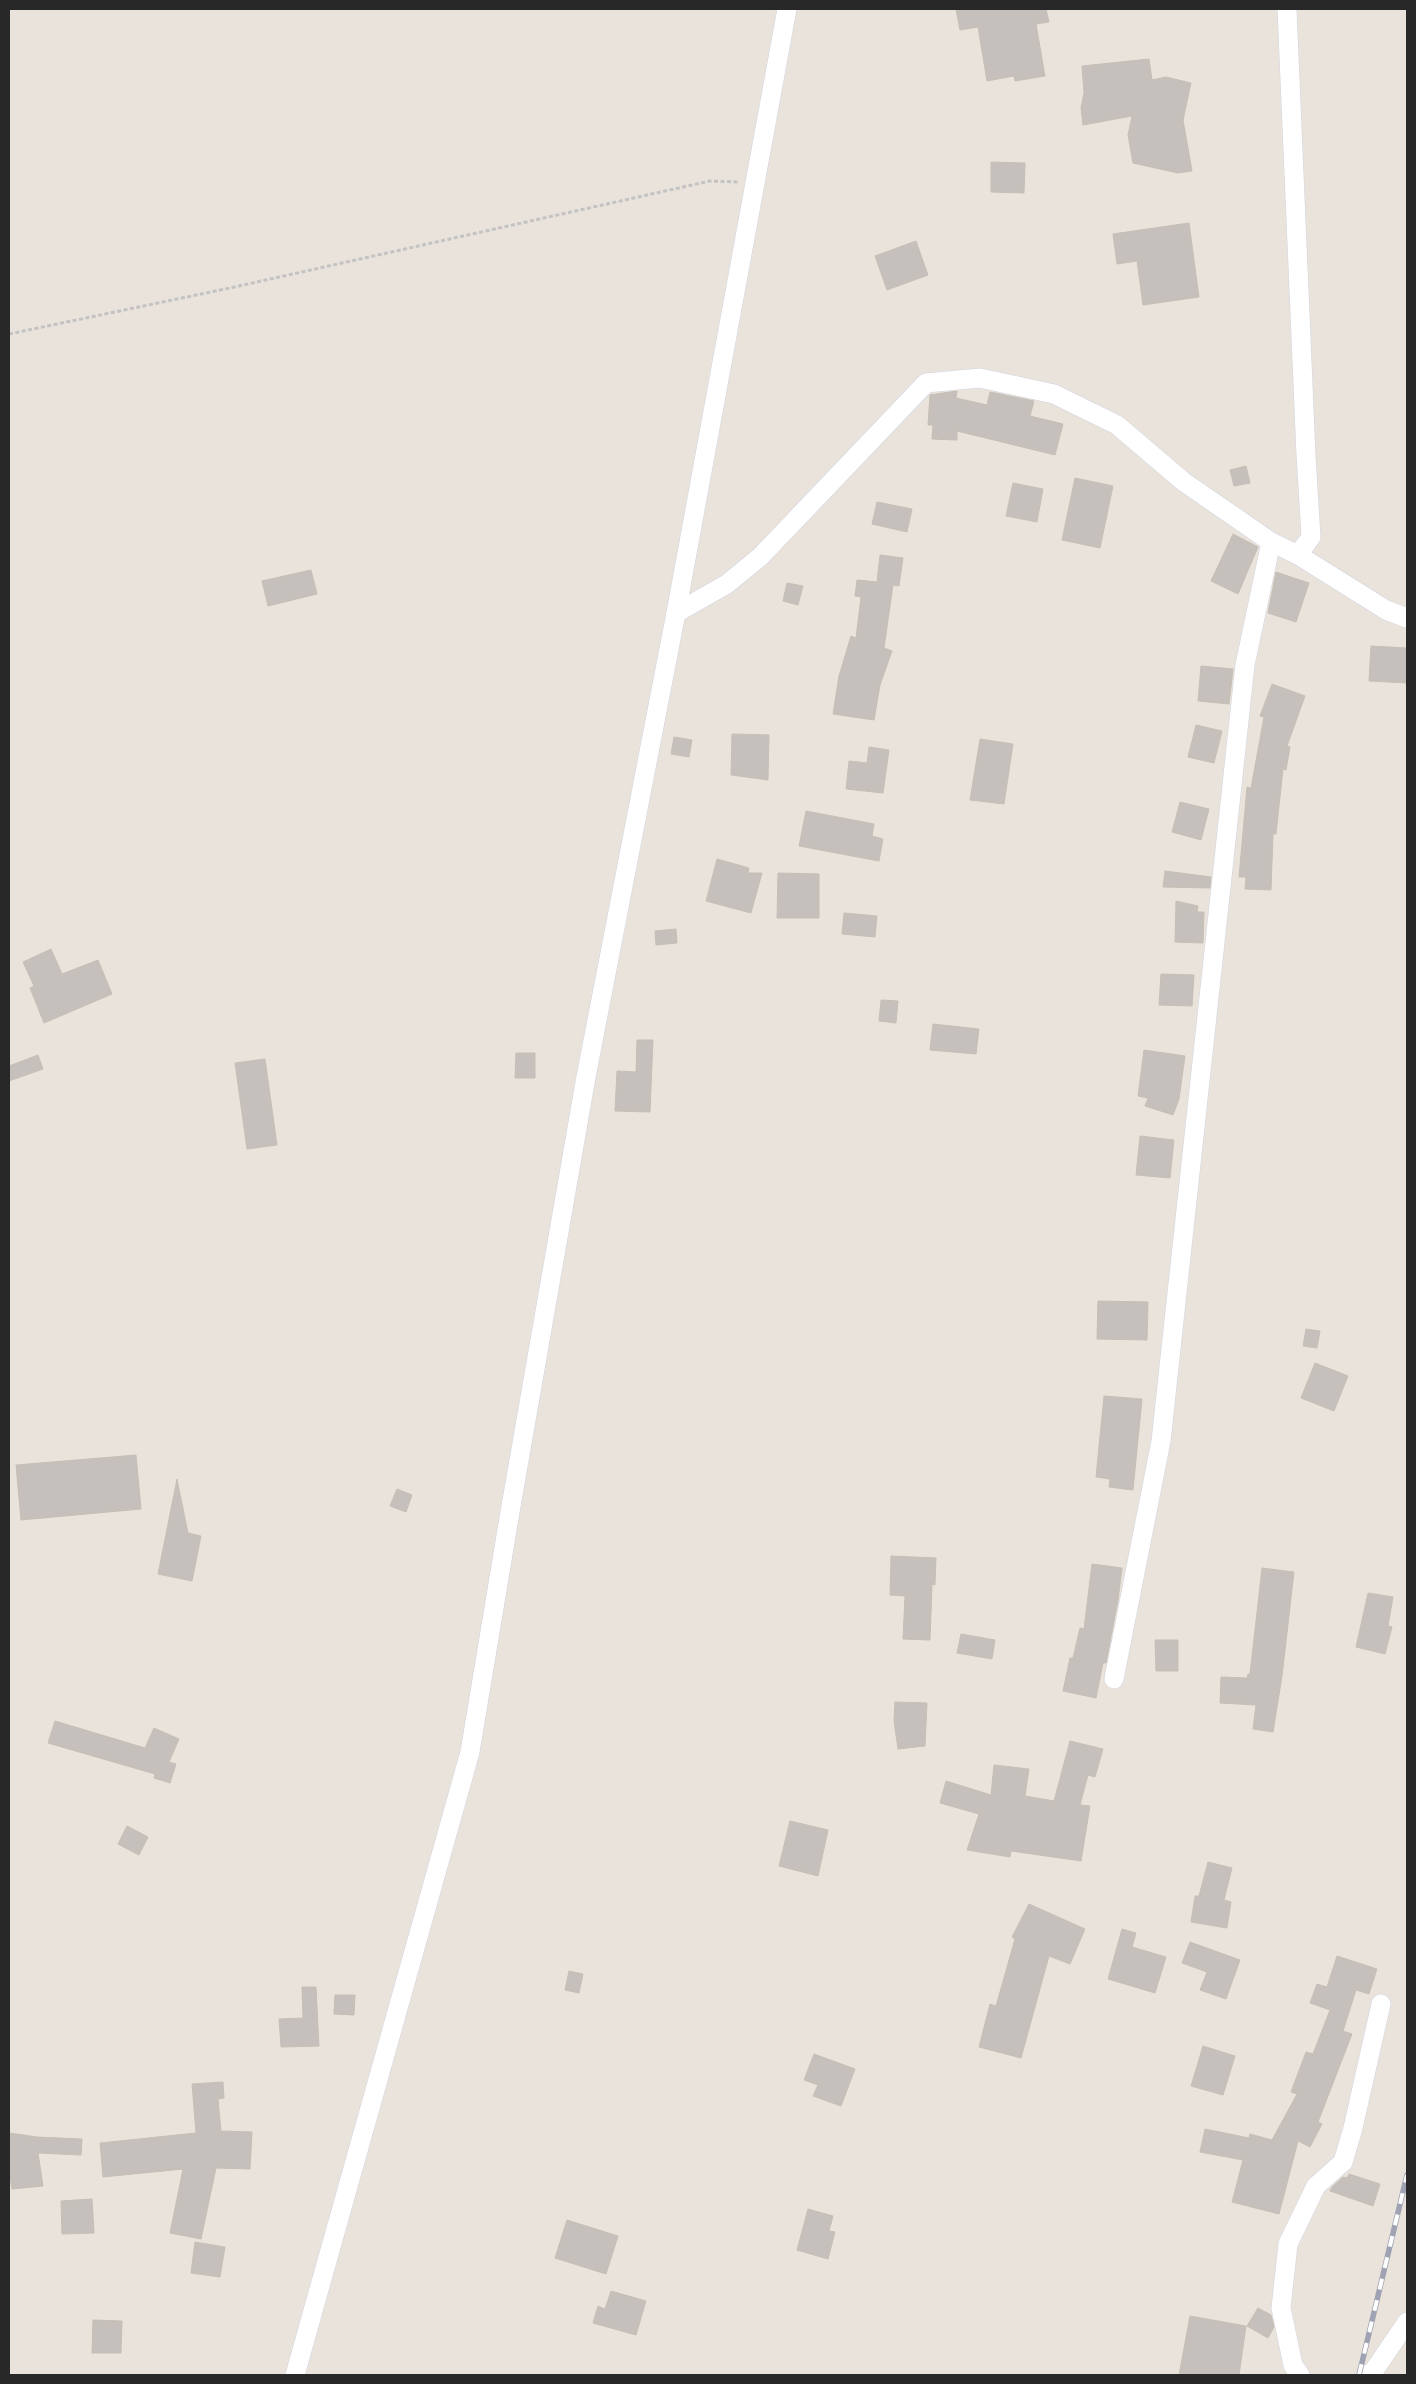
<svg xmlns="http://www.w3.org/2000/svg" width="1416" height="2384" viewBox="0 0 1416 2384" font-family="'Noto Sans',sans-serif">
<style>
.building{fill:#c5c0bb;stroke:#c5bfb5}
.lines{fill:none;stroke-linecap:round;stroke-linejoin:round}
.minor-casing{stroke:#d0d4e0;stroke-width:20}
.path{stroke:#c3c3c3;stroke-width:3;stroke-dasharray:4 2.5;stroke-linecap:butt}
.minor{stroke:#fff;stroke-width:19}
.rail-casing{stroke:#9ea2b2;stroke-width:5.5}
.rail{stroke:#fff;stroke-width:4;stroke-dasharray:11;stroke-linecap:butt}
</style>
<rect width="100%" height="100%" fill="#eae3db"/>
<g class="building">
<path d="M 956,9 L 1046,9 L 1049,22 L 1036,24 L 1045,76 L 1015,81 L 1014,76 L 987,81 L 978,27 L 960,30 Z"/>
<path d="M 1149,59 L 1152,80 L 1166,77 L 1191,83 L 1183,120 L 1192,171 L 1178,173 L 1133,163 L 1128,135 L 1132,116 L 1083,125 L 1081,108 L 1084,93 L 1082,66 Z"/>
<path d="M 991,162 L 1025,163 L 1024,193 L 991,192 Z"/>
<path d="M 1189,223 L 1199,297 L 1143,305 L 1137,261 L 1117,264 L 1113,234 Z"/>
<path d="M 916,241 L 928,275 L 887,290 L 875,256 Z"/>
<path d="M 957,391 L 956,398 L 987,405 L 990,392 L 1034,401 L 1030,416 L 1063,424 L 1055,455 L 957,431 L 957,440 L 932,439 L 933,425 L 928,425 L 930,395 Z"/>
<path d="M 1246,466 L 1250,483 L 1234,486 L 1230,470 Z"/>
<path d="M 1075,478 L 1113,486 L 1100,548 L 1062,540 Z"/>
<path d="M 1013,483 L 1043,489 L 1037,522 L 1006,516 Z"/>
<path d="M 877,502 L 912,509 L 907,532 L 872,524 Z"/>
<path d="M 1233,534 L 1258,547 L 1238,594 L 1211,581 Z"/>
<path d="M 880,555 L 903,558 L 899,586 L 893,585 L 884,648 L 892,651 L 880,685 L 874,720 L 833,714 L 839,676 L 851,636 L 856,638 L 861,597 L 855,596 L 857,580 L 877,582 Z"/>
<path d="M 311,570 L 317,594 L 268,606 L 262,581 Z"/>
<path d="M 1276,572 L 1309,583 L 1296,622 L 1268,613 Z"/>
<path d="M 787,583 L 803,586 L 798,605 L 783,601 Z"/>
<path d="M 1371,646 L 1407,648 L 1407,683 L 1369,681 Z"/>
<path d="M 1201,666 L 1233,669 L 1229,704 L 1198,701 Z"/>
<path d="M 1272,684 L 1305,696 L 1287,746 L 1290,747 L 1286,770 L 1283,769 L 1276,834 L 1273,834 L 1271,890 L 1245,889 L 1246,877 L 1239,877 L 1247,787 L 1251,788 L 1264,717 L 1260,716 Z"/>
<path d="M 1196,725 L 1222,731 L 1214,763 L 1188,757 Z"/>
<path d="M 732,734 L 769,735 L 768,780 L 731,775 Z"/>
<path d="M 674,737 L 692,740 L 689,757 L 671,754 Z"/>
<path d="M 980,739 L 1013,744 L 1004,804 L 970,800 Z"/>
<path d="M 869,747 L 889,750 L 883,793 L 846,789 L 849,761 L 867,763 Z"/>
<path d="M 1180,802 L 1209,809 L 1201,840 L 1172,832 Z"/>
<path d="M 806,811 L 874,824 L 872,836 L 883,839 L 879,861 L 799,846 Z"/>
<path d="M 717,859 L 749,868 L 748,873 L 762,873 L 751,913 L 706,901 Z"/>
<path d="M 1165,871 L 1211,877 L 1210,888 L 1163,887 Z"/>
<path d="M 778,873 L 819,874 L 819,918 L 777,918 Z"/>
<path d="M 1176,901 L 1198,906 L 1197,912 L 1204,912 L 1203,943 L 1175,942 Z"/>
<path d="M 844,913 L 877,916 L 875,937 L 842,934 Z"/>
<path d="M 676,929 L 677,943 L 656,945 L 655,931 Z"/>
<path d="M 51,949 L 62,974 L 98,960 L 112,994 L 44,1023 L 30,988 L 34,986 L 23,962 Z"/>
<path d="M 1161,974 L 1194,975 L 1192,1006 L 1159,1005 Z"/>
<path d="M 881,1000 L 898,1001 L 896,1023 L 879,1021 Z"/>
<path d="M 933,1024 L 979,1029 L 976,1054 L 930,1050 Z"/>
<path d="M 637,1040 L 653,1040 L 650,1112 L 615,1111 L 617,1071 L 636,1072 Z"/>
<path d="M 1144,1050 L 1185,1056 L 1179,1099 L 1173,1115 L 1145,1106 L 1148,1098 L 1138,1096 Z"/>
<path d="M 516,1053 L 535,1053 L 535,1078 L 515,1078 Z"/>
<path d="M 38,1055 L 43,1069 L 9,1081 L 9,1066 Z"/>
<path d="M 265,1059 L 277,1145 L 247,1149 L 235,1063 Z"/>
<path d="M 1140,1136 L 1174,1140 L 1170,1178 L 1136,1175 Z"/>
<path d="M 1098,1301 L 1148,1302 L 1147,1340 L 1097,1339 Z"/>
<path d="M 1306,1329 L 1320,1331 L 1317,1348 L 1303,1346 Z"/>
<path d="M 1315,1363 L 1348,1376 L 1334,1411 L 1301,1398 Z"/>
<path d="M 1104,1396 L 1142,1399 L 1133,1490 L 1109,1487 L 1110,1479 L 1096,1477 Z"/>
<path d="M 136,1455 L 141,1509 L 21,1520 L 16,1465 Z"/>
<path d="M 177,1479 L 188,1533 L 201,1536 L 192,1581 L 158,1574 Z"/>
<path d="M 397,1489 L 412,1495 L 406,1512 L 390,1506 Z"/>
<path d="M 891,1556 L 936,1558 L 935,1585 L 932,1584 L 930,1640 L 903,1639 L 905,1596 L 890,1595 Z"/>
<path d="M 1092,1564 L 1122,1568 L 1118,1600 L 1106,1663 L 1103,1663 L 1096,1698 L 1063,1691 L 1070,1658 L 1073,1658 L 1080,1628 L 1084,1629 Z"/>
<path d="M 1262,1568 L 1294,1572 L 1282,1676 L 1273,1732 L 1253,1729 L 1256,1705 L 1220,1703 L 1221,1677 L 1247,1678 L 1248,1674 L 1250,1674 Z"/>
<path d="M 1368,1593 L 1393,1597 L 1388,1626 L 1392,1627 L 1385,1654 L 1356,1647 Z"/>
<path d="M 961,1634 L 995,1640 L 992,1659 L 957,1653 Z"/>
<path d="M 1155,1640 L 1178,1640 L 1178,1671 L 1156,1671 Z"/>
<path d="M 895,1702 L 927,1703 L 925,1746 L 898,1749 L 894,1721 Z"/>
<path d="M 55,1721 L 145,1748 L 154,1728 L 179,1739 L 169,1762 L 176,1764 L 170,1783 L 154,1778 L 155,1774 L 48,1743 Z"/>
<path d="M 1070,1741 L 1103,1749 L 1095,1777 L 1088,1775 L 1080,1805 L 1090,1806 L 1081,1861 L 1011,1851 L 1010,1857 L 967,1850 L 979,1814 L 940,1803 L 946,1781 L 991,1795 L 994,1765 L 1029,1769 L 1025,1796 L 1054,1801 Z"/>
<path d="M 790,1821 L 828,1830 L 818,1876 L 779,1866 Z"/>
<path d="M 127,1826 L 148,1837 L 139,1855 L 118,1844 Z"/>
<path d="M 1208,1862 L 1232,1868 L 1224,1900 L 1231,1902 L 1227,1928 L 1191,1922 L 1195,1896 L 1199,1896 Z"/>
<path d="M 1029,1904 L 1085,1929 L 1070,1964 L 1049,1956 L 1021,2058 L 979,2047 L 990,2004 L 996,2006 L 1015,1939 L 1012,1937 Z"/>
<path d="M 1122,1929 L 1136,1933 L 1132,1947 L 1166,1957 L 1155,1993 L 1108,1979 Z"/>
<path d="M 1190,1942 L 1240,1960 L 1226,1999 L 1200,1990 L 1207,1972 L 1182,1963 Z"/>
<path d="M 1337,1956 L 1377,1969 L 1369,1994 L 1356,1990 L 1343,2031 L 1352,2034 L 1318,2122 L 1322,2124 L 1310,2147 L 1298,2141 L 1279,2214 L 1232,2202 L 1243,2160 L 1200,2152 L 1205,2129 L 1249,2138 L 1250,2134 L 1272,2140 L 1297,2094 L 1291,2092 L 1306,2052 L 1313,2054 L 1330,2010 L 1310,2003 L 1317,1984 L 1327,1987 Z"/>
<path d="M 569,1971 L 583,1974 L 579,1993 L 565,1990 Z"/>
<path d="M 302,1987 L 316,1987 L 319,2046 L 281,2047 L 279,2019 L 303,2018 Z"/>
<path d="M 335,1995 L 355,1995 L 354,2015 L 334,2014 Z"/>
<path d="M 1203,2046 L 1235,2056 L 1223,2095 L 1191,2086 Z"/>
<path d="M 814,2054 L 855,2069 L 841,2106 L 813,2096 L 818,2085 L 804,2080 Z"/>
<path d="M 223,2082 L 224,2098 L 218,2099 L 221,2131 L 252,2132 L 250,2169 L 216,2168 L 201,2239 L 170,2233 L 183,2169 L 103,2177 L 100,2143 L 196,2133 L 192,2084 Z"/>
<path d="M 9,2133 L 37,2137 L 82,2139 L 81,2155 L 38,2153 L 43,2186 L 12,2189 L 9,2171 Z"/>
<path d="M 1349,2174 L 1380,2184 L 1373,2206 L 1330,2191 L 1332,2187 L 1343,2177 L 1347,2178 Z"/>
<path d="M 92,2199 L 94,2233 L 62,2234 L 61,2201 Z"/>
<path d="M 808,2209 L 833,2216 L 829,2231 L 835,2232 L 828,2259 L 797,2250 Z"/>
<path d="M 567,2220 L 618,2236 L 606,2274 L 555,2258 Z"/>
<path d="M 195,2242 L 225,2247 L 220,2277 L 191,2273 Z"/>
<path d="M 611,2291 L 646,2301 L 636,2335 L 593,2323 L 598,2306 L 605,2309 Z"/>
<path d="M 1258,2308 L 1271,2315 L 1274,2327 L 1268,2338 L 1247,2326 Z"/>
<path d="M 1190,2316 L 1246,2326 L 1239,2375 L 1179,2375 Z"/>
<path d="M 93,2320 L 122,2321 L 121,2353 L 92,2353 Z"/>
</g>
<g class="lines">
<g class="minor-casing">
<g id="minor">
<path d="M 1287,9 L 1306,455 L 1311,537 L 1298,555"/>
<path d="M 676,613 L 727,584 L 761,556 L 926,383 L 980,378 L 1054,394 L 1117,425 L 1184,482 L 1271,542 L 1298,555 L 1386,610 L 1407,618"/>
<path d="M 1114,1679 L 1161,1441 L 1245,665 L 1271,542"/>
<path d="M 295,2375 L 470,1752 L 510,1512 L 586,1077 L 676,613 L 787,9"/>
<path d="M 1300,2375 L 1293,2365 L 1281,2308 L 1288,2244 L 1316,2186 L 1343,2162 L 1353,2128 L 1381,2004"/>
<path d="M 1366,2375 L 1373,2372 L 1407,2322"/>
</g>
</g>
<path class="path" d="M 9,334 L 230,288 L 710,181 L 738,182"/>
<use href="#minor" class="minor"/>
<g class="rail-casing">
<path id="rail" d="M 1359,2375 L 1407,2175"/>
</g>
<use href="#rail" class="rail"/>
</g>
<rect width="1416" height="2384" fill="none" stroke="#282828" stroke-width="20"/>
</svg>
